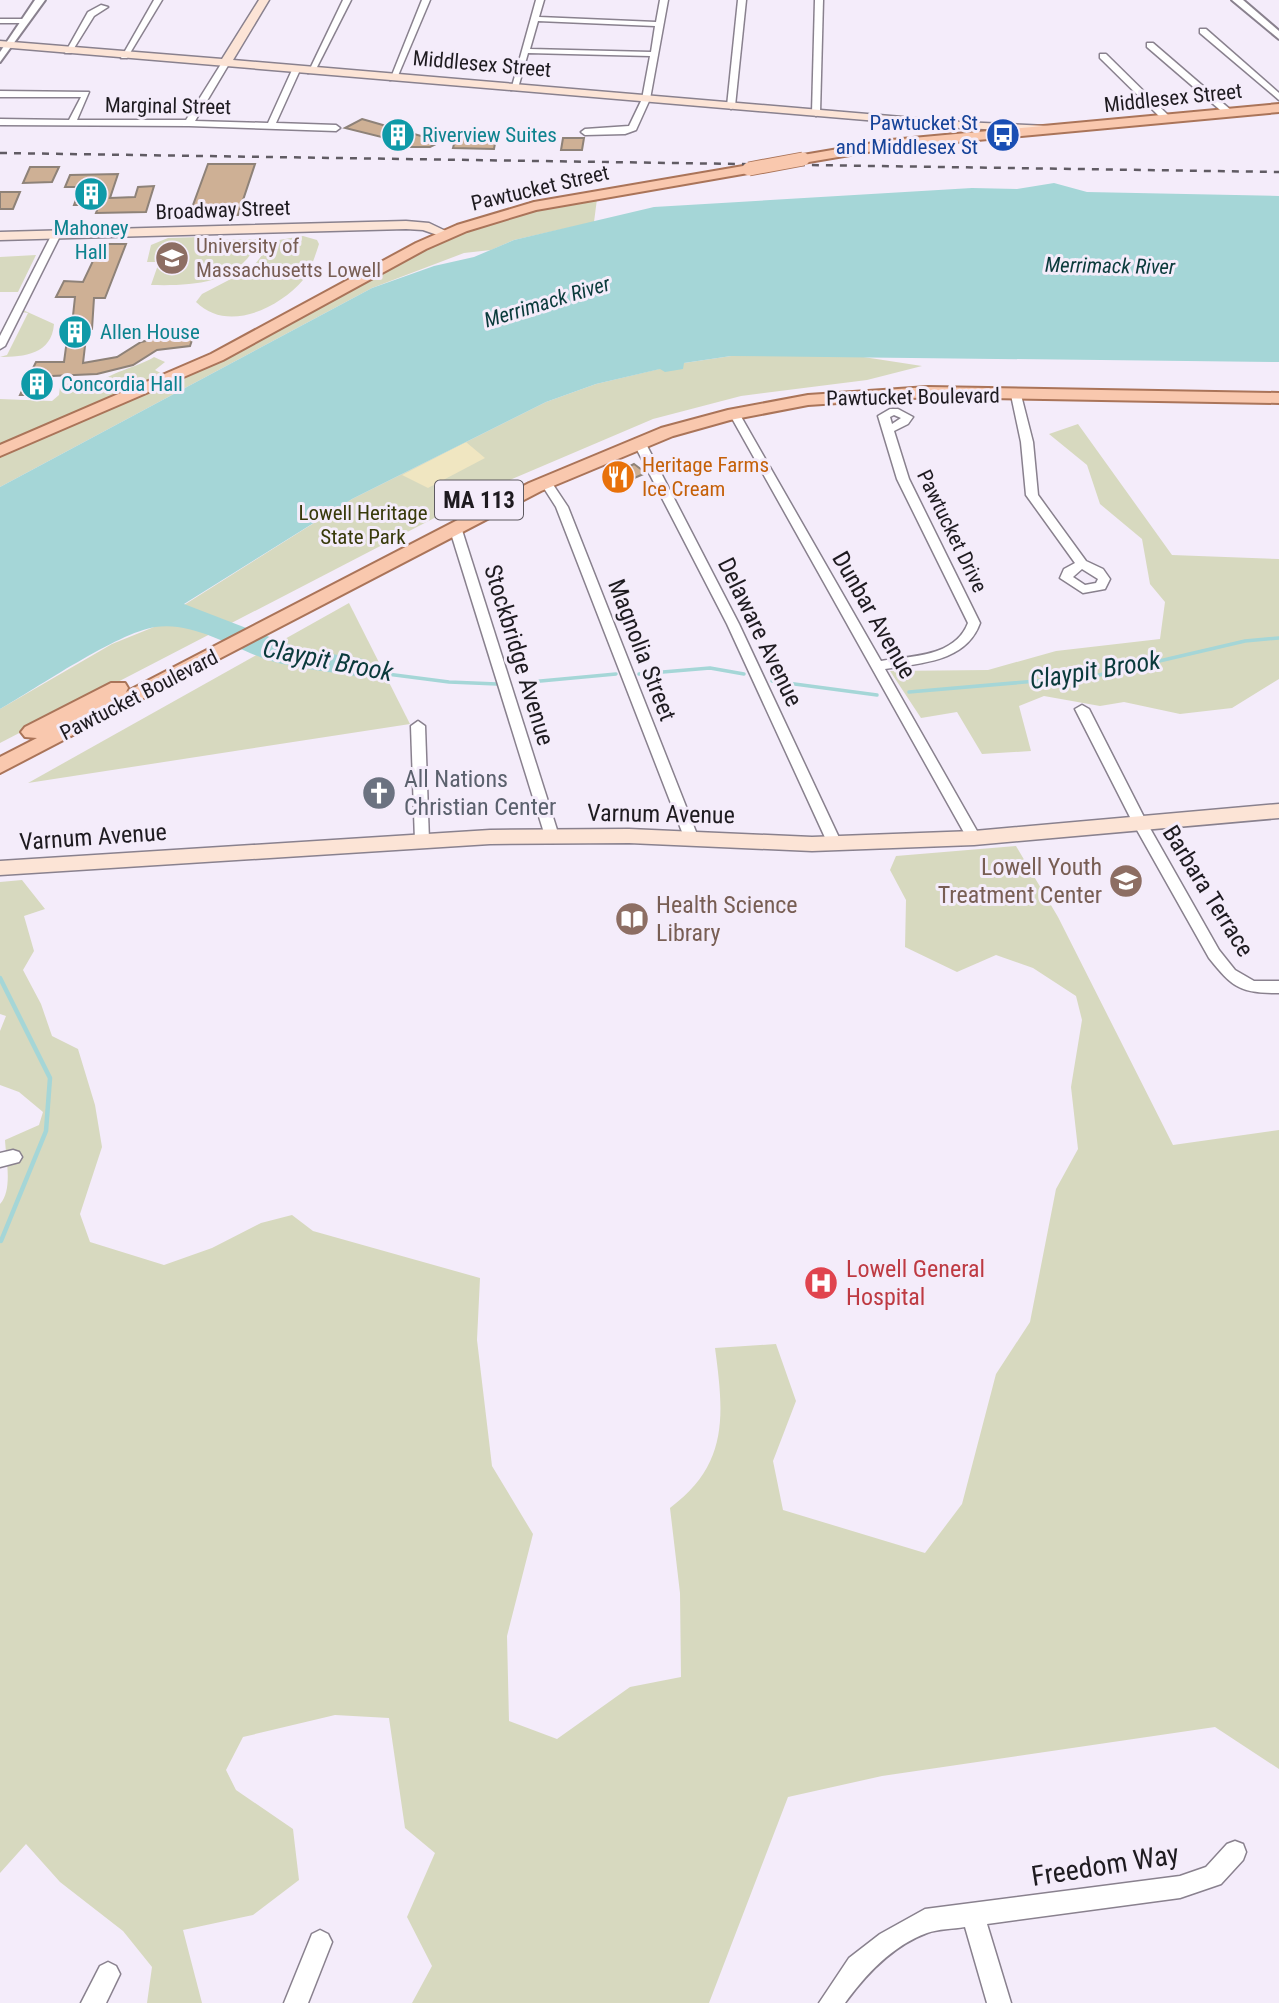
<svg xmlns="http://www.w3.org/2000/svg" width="1279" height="2003" viewBox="0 0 1279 2003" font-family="'Roboto Condensed',sans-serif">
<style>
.green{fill:#d7d9bf}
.sand{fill:#f0e6c1}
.water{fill:#a5d6d7}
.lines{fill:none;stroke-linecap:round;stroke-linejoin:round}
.stream-far1{stroke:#a5d6d7;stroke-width:3.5}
.stream{stroke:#a5d6d7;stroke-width:4.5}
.building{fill:#ceb095;stroke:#8e8278;stroke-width:2}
.minor-casing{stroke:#89818e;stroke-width:3}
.tertiary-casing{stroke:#89818e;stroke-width:4}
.secondary-casing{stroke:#89818e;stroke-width:3}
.primary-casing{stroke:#aa7459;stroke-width:4}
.minor{fill:#fff;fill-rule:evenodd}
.tertiary{fill:#fff;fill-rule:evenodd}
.secondary{fill:#fce4d6;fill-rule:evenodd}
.primary{fill:#f9c8ae;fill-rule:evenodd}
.rail{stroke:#605b63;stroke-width:2.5;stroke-dasharray:7 7;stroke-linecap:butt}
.primary-bridge-casing{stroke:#aa7459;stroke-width:15;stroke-linecap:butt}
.primary-bridge{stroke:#f9c8ae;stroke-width:13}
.labels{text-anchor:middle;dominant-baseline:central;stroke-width:6;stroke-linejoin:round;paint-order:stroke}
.far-street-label{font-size:21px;fill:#1e1b20;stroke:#f4ecfa}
.far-transit-label{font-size:21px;fill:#164399;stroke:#f4ecfa;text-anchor:end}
.far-culture-label{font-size:21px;fill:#0d838f;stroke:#f4ecfa;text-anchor:start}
.far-education-label{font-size:21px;fill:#785e54;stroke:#f4ecfa;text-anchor:start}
.far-water-label{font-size:21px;font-style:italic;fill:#0a3a3b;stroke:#f4ecfa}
.far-food-label{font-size:21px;fill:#c56008;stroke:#f4ecfa;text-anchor:start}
.far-park-label{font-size:21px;fill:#383a0b;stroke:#f4ecfa}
.shield{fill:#f4ecfa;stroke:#5e5a61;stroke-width:2}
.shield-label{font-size:23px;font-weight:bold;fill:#1e1b20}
.street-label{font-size:24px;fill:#1e1b20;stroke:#f4ecfa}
.worship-label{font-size:24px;fill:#5b616d;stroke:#f4ecfa;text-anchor:start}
.education-label{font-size:24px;fill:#785e54;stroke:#f4ecfa;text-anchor:end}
.health-label{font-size:24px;fill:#be3a42;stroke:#f4ecfa;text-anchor:start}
.water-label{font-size:26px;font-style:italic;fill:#0a3a3b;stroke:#f4ecfa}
.near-street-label{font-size:28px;fill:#1e1b20;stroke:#f4ecfa}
</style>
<rect width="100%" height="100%" fill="#f4ecfa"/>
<g class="green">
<path d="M 597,199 L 594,222 L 514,240 L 491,250 L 464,253 L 372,288 L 0,487 L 0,455 L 201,370 L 433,245 C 486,221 540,209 597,199 Z"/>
<path d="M 303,236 L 317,240 L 319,244 C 315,256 311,270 303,280 C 278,309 227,333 196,302 L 202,294 L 252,268 L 273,241 Z"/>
<path d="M 201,237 L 201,240 L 259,239 C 241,284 194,286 151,285 L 159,262 L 147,262 L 151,245 L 168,238 Z"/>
<path d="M 36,255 L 18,292 L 0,292 L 0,257 Z"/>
<path d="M 23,310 L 54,324 C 52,354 24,357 0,357 L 7,355 L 28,313 L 21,312 Z"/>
<path d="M 731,356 L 857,356 L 922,366 L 867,380 L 741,396 L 653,419 L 498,485 L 0,743 L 0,709 L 112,644 L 154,627 L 184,605 L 352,499 L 546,402 L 596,384 L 684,363 Z"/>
<path d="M 154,357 L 165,362 L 155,370 L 164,375 L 0,447 L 0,399 L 52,401 L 59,395 L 60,387 L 74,381 L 102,381 C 112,372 140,366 154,357 Z"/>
<path d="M 1078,424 L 1172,555 L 1279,559 L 1279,679 L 1232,708 L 1180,714 L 1124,702 L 1100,706 L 1044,696 L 1019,706 L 1031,751 L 982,754 L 957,712 L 921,718 L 890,671 L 988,670 L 1056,651 L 1160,639 L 1165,602 L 1150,584 L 1142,539 L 1100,504 L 1087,465 L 1049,434 Z"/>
<path d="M 349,603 L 410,724 L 28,783 Z"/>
<path d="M 1016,846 L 1058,917 L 1173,1145 L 1279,1130 L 1279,1769 L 1215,1727 L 882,1776 L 788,1797 L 709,2003 L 412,2003 L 432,1966 L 407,1917 L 435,1853 L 405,1828 L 389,1718 L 335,1715 L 243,1737 L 226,1770 L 236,1790 L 293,1829 L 299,1880 L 253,1915 L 183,1930 L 202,2003 L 147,2003 L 152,1967 L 123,1931 L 60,1882 L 26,1844 L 0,1873 L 0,1204 C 13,1190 6,1159 5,1140 L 39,1125 L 43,1112 L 19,1092 L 0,1085 L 0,1031 L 6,1016 L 0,1014 L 0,882 L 22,880 L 45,909 L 24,916 L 34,951 L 23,970 L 41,1004 L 52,1036 L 78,1049 L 95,1105 L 102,1147 L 80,1214 L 90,1242 L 164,1265 L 212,1248 L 261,1223 L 292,1215 L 313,1231 L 480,1278 L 477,1340 L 492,1466 L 533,1534 L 507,1636 L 509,1721 L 557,1739 L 630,1687 L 681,1677 L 680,1593 L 670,1508 C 729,1464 724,1415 715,1348 L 776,1344 L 796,1401 L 773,1461 L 783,1510 L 925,1553 L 962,1504 L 996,1374 L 1030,1322 L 1056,1189 L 1078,1149 L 1071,1087 L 1082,1020 L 1076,996 L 1033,968 L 996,955 L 957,972 L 905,947 L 906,900 L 890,870 L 896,856 Z"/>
</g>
<path class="sand" d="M 466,442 L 485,458 L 428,488 L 402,475 Z"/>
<path class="water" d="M 1054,183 L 1087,192 L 1279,196 L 1279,362 L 731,356 L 684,363 L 683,369 L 665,372 L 660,369 L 596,384 L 546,402 L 352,499 L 184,604 L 301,649 L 363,659 L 355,676 C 328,671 298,669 271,661 C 234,649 195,621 155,627 C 117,633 37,688 0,709 L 0,487 L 372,288 L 434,266 L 474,257 L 514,240 L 654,207 L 972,188 L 1017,189 Z"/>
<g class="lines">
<g class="stream-far1">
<path d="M 356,670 L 449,682 L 497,684"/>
<path d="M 639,674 L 710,668 L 744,674"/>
<path d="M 772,681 L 877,695"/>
<path d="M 519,683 L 616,674"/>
<path d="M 909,692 L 1095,676 L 1245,641 L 1279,638"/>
</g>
<path class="stream" d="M 0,978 L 50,1078 L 46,1131 L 1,1241"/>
</g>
<g class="building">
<path d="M 362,119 L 421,136 L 433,136 L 436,144 L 430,147 L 409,147 L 410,144 L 345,128 Z"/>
<path d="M 456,137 L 496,138 L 494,149 L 453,148 Z"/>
<path d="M 563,138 L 584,138 L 582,150 L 561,150 Z"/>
<path d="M 208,164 L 255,164 L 238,215 L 189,216 Z"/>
<path d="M 30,167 L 59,167 L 52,182 L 23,183 Z"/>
<path d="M 118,174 L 110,198 L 135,197 L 138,187 L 154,186 L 146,212 L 96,213 L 99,205 L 74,205 L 81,187 L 65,187 L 70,175 Z"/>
<path d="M 0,192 L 20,192 L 13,209 L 0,209 Z"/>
<path d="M 101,244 L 126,244 L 105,298 L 94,298 L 92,329 L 87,329 L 83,363 L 117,357 L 141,342 L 176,334 L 194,334 L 190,346 L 157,350 L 133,365 L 97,374 L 52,376 L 43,395 L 20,395 L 36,362 L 64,362 L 67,340 L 63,333 L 72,325 L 75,297 L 56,297 L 64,281 L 83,282 Z"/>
<path d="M 634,464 L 646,473 L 618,485 L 608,477 Z"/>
</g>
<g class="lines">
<g class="minor-casing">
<g id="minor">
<path d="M 154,0 L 162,0 L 127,58 L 121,58 Z"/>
<path d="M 343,0 L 351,0 L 315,71 L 308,73 Z"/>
<path d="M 422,0 L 430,0 L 397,78 L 390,80 Z"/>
<path d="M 536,0 L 544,0 L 539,17 L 656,22 L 660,0 L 668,0 L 650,99 L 636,130 L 625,134 L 585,135 L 581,132 L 585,129 L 629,126 L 642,99 L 650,56 L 528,53 L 518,88 L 511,90 ZM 538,21 L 655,26 L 651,52 L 530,49 Z"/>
<path d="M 738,0 L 746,0 L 735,106 L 731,109 L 727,106 Z"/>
<path d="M 815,0 L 823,0 L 820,113 L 816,116 L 812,113 Z"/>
<path d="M 101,5 L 108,7 L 94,16 L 71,53 L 65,53 L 88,12 Z"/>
<path d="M 0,19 L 25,19 L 29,21 L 25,23 L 0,23 Z"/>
<path d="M 1200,29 L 1206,29 L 1279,93 L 1279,100 L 1200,33 Z"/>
<path d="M 1147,43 L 1153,43 L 1232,111 L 1232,115 L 1226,115 L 1147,47 Z"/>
<path d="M 1100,54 L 1106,54 L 1171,118 L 1171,122 L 1165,122 L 1100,58 Z"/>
<path d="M 225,62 L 229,64 L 195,121 L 268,123 L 292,70 L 296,68 L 300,70 L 276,123 L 336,125 L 340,128 L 336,131 L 189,126 L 0,125 L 0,119 L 69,120 L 81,97 L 0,97 L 0,91 L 89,92 L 77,120 L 186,120 L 221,64 Z"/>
<path d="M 53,232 L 61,234 L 5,346 L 0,349 L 0,336 Z"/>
<path d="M 1016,392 L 1021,395 L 1033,442 L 1038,495 L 1086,561 L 1103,569 L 1110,579 L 1105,589 L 1083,593 L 1060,578 L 1064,569 L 1075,563 L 1026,495 L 1021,442 L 1011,395 ZM 1082,569 L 1098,579 L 1096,583 L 1085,585 L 1073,577 Z"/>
<path d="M 890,409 L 898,409 L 913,417 L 908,424 L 894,431 L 909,479 L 980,623 C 966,662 921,663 885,669 L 981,838 L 974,843 L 967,838 L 729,413 L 734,410 L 739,413 L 881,661 C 911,656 955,657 968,623 L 897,479 L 878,416 ZM 894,415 L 901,418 L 892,424 L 890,417 Z"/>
<path d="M 639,439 L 645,442 L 739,624 L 842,844 L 840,848 L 830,848 L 828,844 L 727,624 L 633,442 Z"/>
<path d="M 546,479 L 550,480 L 568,507 L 698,837 L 696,841 L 691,842 L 684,837 L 556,507 L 540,482 Z"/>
<path d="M 455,523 L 461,527 L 559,836 L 557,840 L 547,840 L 545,836 L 449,527 Z"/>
<path d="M 1082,705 L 1089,709 L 1147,823 L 1219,950 L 1235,970 L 1254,981 L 1279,981 L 1279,993 C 1240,993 1233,988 1209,958 L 1133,823 L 1075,709 Z"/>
<path d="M 418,721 L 425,726 L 429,841 L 422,846 L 415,841 L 411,726 Z"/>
<path d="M 13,1150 L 19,1152 L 22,1157 L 19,1162 L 0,1167 L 0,1153 Z"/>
<path d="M 1235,1841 L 1243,1844 L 1246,1852 L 1243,1860 L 1221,1884 L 1180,1898 L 987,1924 L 1011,2003 L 987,2003 L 965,1927 C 953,1929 938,1929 927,1933 C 892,1946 866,1974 845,2003 L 819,2003 L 849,1958 L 880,1934 L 925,1909 L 1180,1876 L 1206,1867 L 1227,1844 Z"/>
<path d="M 320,1930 L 328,1934 L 332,1942 L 308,2003 L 284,2003 L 312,1934 Z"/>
<path d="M 108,1962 L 116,1966 L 120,1974 L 106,2003 L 81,2003 L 100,1966 Z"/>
</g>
</g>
<g class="tertiary-casing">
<g id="tertiary">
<path d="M 35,0 L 45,0 L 0,62 L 0,52 Z"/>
<path d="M 1232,0 L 1243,0 L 1279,31 L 1279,39 Z"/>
</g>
</g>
<g class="secondary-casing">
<g id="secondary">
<path d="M 259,0 L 269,0 L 233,60 L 961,122 L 1048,126 L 1054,129 L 1048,132 L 961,128 L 0,47 L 0,41 L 222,59 Z"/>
<path d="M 406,221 L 429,223 L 452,234 L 446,238 L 423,230 L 406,229 L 0,240 L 0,232 Z"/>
<path d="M 1279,804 L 1279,818 L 974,845 L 812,851 L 629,843 L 490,844 L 0,875 L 0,861 L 490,830 L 629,829 L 812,837 L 974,831 Z"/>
</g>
</g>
<g class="primary-casing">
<g id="primary">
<path d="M 1279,104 L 1279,112 L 891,148 L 803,163 L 796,159 L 803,155 L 891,140 Z"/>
<path d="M 749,165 L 756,169 L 754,172 L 536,210 L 467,231 L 426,249 L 223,360 L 0,456 L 0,445 L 211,354 L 416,243 L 457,225 L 534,202 Z"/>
<path d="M 928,387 L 1279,393 L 1279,403 L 928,397 L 808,405 L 730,420 L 673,436 L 541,491 L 0,773 L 0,757 L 37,738 L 25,737 L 21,732 L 25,727 L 111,683 L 125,683 L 128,688 L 126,692 L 529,483 L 661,428 L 728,410 L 808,395 Z"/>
</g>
</g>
<use href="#minor" class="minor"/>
<use href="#tertiary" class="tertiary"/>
<use href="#secondary" class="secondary"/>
<use href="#primary" class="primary"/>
<path class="rail" d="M 0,153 L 1279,172"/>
<g class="primary-bridge-casing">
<path id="primary-bridge" d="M 749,169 L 803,159"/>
</g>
<use href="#primary-bridge" class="primary-bridge"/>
</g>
<defs>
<g id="building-disc" transform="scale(1.75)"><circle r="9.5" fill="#0f9aa8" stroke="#f4ecfa"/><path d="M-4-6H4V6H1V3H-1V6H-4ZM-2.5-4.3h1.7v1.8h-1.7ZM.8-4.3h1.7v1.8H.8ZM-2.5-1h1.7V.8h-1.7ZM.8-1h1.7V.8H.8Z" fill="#fff"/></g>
<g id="bus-disc" transform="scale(1.75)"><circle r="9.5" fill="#1a4fb4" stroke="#f4ecfa"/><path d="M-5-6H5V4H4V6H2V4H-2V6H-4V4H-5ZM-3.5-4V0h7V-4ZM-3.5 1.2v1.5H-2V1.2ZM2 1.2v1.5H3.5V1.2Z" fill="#fff"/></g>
<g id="university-disc" transform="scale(1.75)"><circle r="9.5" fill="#8d6e63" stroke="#f4ecfa"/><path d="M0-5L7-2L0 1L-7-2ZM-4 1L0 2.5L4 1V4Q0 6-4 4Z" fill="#fff"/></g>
<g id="restaurant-disc" transform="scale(1.75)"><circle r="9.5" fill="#e8710a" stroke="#f4ecfa"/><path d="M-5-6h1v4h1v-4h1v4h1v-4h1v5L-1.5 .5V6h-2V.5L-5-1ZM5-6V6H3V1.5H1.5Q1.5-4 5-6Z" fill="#fff"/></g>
<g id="church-disc" transform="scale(1.75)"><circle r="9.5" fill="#6b7280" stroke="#f4ecfa"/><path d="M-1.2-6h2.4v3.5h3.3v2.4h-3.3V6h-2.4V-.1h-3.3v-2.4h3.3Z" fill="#fff"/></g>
<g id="school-disc" transform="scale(1.75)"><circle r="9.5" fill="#8d6e63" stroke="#f4ecfa"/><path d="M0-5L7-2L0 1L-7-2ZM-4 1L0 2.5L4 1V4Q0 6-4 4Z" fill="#fff"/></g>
<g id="library-disc" transform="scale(1.75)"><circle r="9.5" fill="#8d6e63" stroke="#f4ecfa"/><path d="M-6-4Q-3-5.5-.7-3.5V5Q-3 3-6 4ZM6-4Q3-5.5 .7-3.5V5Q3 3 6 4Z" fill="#fff"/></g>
<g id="hospital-disc" transform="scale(1.75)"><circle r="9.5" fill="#e0444e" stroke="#f4ecfa"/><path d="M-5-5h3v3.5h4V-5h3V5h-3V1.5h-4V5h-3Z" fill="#fff"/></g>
</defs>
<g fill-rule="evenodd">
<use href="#building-disc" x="398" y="135"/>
<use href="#bus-disc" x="1003" y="135"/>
<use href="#building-disc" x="91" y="194"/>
<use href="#university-disc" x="172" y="258"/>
<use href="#building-disc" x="75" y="332"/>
<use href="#building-disc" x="37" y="384"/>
<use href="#restaurant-disc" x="618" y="477"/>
<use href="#church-disc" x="379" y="793"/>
<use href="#school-disc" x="1126" y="881"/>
<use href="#library-disc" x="632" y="919"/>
<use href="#hospital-disc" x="821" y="1283"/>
</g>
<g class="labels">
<g class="far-street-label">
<text transform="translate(482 64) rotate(5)">Middlesex Street</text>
<text transform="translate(1173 98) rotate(-6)">Middlesex Street</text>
<text transform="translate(168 106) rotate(1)">Marginal Street</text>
<text transform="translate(540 188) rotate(-13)">Pawtucket Street</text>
<text transform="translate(223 210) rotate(-2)">Broadway Street</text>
<text transform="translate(913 397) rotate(-1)">Pawtucket Boulevard</text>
<text transform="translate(952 531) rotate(64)">Pawtucket Drive</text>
<text transform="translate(139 695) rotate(-27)">Pawtucket Boulevard</text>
</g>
<g class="far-transit-label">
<text x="978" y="123">Pawtucket St<tspan x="978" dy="24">and Middlesex St</tspan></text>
</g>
<g class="far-culture-label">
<text x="422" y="135">Riverview Suites</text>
<text x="91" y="228" text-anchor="middle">Mahoney<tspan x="91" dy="24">Hall</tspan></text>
<text x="100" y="332">Allen House</text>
<text x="61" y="384">Concordia Hall</text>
</g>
<g class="far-education-label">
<text x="196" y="246">University of<tspan x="196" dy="24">Massachusetts Lowell</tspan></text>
</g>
<g class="far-water-label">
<text transform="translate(1110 266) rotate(1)">Merrimack River</text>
<text transform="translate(547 302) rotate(-17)">Merrimack River</text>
</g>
<g class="far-food-label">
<text x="642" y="465">Heritage Farms<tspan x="642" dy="24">Ice Cream</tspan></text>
</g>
<g class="far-park-label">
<text x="363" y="513">Lowell Heritage<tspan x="363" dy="24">State Park</tspan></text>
</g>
<rect class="shield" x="435" y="480.5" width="88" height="39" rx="5"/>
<g class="shield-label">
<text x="479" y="500">MA 113</text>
</g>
<g class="street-label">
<text transform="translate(874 615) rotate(60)">Dunbar Avenue</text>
<text transform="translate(760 632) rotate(64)">Delaware Avenue</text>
<text transform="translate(642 650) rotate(69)">Magnolia Street</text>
<text transform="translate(519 655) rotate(73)">Stockbridge Avenue</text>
<text transform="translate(661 814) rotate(1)">Varnum Avenue</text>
<text transform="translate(93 837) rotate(-4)">Varnum Avenue</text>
<text transform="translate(1208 891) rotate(58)">Barbara Terrace</text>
</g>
<g class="worship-label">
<text x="404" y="779">All Nations<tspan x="404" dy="28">Christian Center</tspan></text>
</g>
<g class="education-label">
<text x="1102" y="867">Lowell Youth<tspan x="1102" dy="28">Treatment Center</tspan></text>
<text x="656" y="905" text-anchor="start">Health Science<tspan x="656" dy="28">Library</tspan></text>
</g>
<g class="health-label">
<text x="846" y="1269">Lowell General<tspan x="846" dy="28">Hospital</tspan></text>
</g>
<g class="water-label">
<text transform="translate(328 660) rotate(11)">Claypit Brook</text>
<text transform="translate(1095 670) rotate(-9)">Claypit Brook</text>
</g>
<g class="near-street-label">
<text transform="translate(1105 1865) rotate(-9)">Freedom Way</text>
</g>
</g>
</svg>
